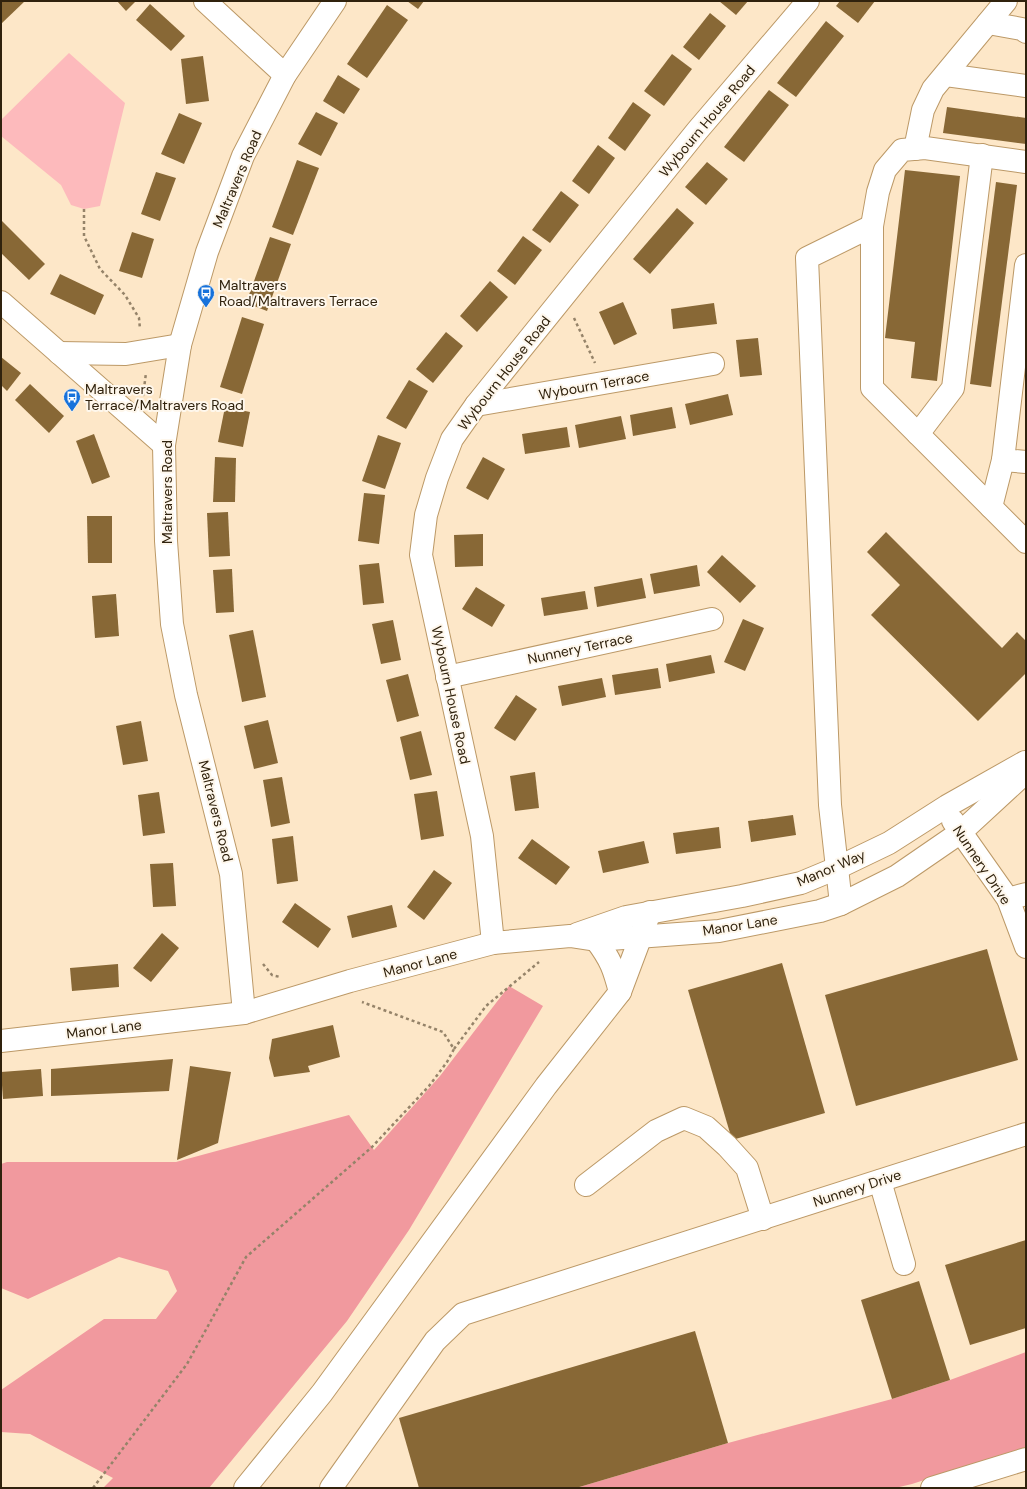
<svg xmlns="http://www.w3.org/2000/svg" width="1027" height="1489" viewBox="0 0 1027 1489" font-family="'DM Sans',sans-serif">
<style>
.green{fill:#fdbabc}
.forest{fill:#f1999e}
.building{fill:#886836}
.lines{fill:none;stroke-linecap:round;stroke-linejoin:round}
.minor-casing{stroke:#bc9967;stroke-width:24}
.highway-casing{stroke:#bc9967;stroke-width:24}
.path{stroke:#958369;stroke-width:2.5;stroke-dasharray:3 3;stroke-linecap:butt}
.minor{stroke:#fff;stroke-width:22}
.highway{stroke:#fff;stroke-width:22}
.labels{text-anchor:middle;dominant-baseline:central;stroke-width:4;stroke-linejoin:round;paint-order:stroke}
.street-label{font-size:14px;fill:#30220d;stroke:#fef7ec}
.poi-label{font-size:14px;fill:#30220d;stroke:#fef7ec;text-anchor:start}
</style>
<rect width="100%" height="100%" fill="#fde7c8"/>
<path class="green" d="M 69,53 L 125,103 L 100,206 L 84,209 L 71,205 L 61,185 L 1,136 L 1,120 Z"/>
<g class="forest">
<path d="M 509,986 L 543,1006 L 409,1230 L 347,1321 L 209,1488 L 103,1488 L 113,1478 L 30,1434 L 1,1432 L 1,1390 L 104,1319 L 156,1319 L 177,1291 L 168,1271 L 119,1257 L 28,1299 L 1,1288 L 1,1164 L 7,1162 L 176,1162 L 349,1115 L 374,1150 L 440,1076 Z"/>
<path d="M 1026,1352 L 1026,1447 L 912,1484 L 895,1488 L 576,1488 L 728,1443 L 892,1399 L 950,1380 Z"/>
</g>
<g class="building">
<path d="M 1,1 L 25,1 L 1,24 Z"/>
<path d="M 117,1 L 136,1 L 126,11 Z"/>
<path d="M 407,1 L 424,1 L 418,9 Z"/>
<path d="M 719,1 L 748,1 L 736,15 Z"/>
<path d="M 840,1 L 875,1 L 858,23 L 836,6 Z"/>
<path d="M 150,4 L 185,36 L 171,51 L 136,20 Z"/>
<path d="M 387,5 L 408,20 L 367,78 L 347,64 Z"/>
<path d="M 710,13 L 726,26 L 699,60 L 683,47 Z"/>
<path d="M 826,21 L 844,36 L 796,97 L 777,83 Z"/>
<path d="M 672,54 L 692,69 L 664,106 L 644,91 Z"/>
<path d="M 203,56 L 209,101 L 186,104 L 181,59 Z"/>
<path d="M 338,75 L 360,89 L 344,114 L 323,101 Z"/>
<path d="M 769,90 L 789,105 L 744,162 L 724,147 Z"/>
<path d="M 633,102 L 651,115 L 625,151 L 608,138 Z"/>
<path d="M 947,107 L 1026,118 L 1026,144 L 943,133 Z"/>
<path d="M 316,112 L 338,123 L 321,156 L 298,144 Z"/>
<path d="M 179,113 L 202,123 L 184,164 L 161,154 Z"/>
<path d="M 598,145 L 615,158 L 589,194 L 572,181 Z"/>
<path d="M 297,160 L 319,168 L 293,235 L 272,227 Z"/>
<path d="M 707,162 L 728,179 L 706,205 L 685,187 Z"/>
<path d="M 905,170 L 960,176 L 937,381 L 911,378 L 915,342 L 885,338 Z"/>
<path d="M 156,172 L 176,178 L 160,221 L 141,214 Z"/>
<path d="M 996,182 L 1017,185 L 991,387 L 970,384 Z"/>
<path d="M 561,191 L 579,205 L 550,243 L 532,230 Z"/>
<path d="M 677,208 L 694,223 L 650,274 L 633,259 Z"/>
<path d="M 1,220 L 45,264 L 29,280 L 1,253 Z"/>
<path d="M 132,232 L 154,239 L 142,278 L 119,271 Z"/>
<path d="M 523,236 L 542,250 L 515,285 L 497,271 Z"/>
<path d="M 270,237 L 291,244 L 267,311 L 246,303 Z"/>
<path d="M 60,274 L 104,295 L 95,315 L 50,294 Z"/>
<path d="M 490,281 L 508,297 L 477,332 L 460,316 Z"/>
<path d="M 623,302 L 637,334 L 614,345 L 599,312 Z"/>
<path d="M 714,303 L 717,324 L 673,329 L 671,309 Z"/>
<path d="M 242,317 L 264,324 L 242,394 L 220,387 Z"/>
<path d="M 446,332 L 463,346 L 433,383 L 416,369 Z"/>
<path d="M 758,338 L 762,375 L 740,377 L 736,340 Z"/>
<path d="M 1,357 L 21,373 L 7,391 L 1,385 Z"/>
<path d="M 409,380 L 428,391 L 406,429 L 386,418 Z"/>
<path d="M 30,384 L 64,416 L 49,433 L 15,400 Z"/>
<path d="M 728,394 L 733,415 L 690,425 L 685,404 Z"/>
<path d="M 225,407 L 250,412 L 243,447 L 218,442 Z"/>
<path d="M 672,407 L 676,428 L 633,436 L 630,415 Z"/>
<path d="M 621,416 L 626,439 L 579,448 L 575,425 Z"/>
<path d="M 567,427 L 570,447 L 525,454 L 522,434 Z"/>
<path d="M 94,434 L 110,477 L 92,484 L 76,441 Z"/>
<path d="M 378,435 L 401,443 L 385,489 L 362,481 Z"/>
<path d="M 215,457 L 236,458 L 235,502 L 213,502 Z"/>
<path d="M 483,457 L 505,469 L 488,500 L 466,488 Z"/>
<path d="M 364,493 L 385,495 L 379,544 L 358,541 Z"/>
<path d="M 228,512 L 230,556 L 209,557 L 207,513 Z"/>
<path d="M 87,516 L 112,516 L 112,563 L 88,563 Z"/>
<path d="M 886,532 L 1002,648 L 1017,632 L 1026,641 L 1026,673 L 978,721 L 871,615 L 900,585 L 867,552 Z"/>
<path d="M 483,534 L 483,566 L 455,567 L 454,535 Z"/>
<path d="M 722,555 L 756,586 L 740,603 L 707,572 Z"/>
<path d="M 379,563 L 384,603 L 363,605 L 359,565 Z"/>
<path d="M 697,565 L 700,586 L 654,594 L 650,574 Z"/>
<path d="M 232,569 L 234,612 L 216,613 L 213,570 Z"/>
<path d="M 642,578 L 646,598 L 597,607 L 594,587 Z"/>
<path d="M 476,587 L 505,605 L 492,627 L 462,609 Z"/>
<path d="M 585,591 L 588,609 L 544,616 L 541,598 Z"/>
<path d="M 116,594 L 119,636 L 95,638 L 92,596 Z"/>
<path d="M 743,619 L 764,628 L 745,671 L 724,662 Z"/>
<path d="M 393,620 L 401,660 L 381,664 L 372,624 Z"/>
<path d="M 253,630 L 266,697 L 242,702 L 229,635 Z"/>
<path d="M 711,655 L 715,673 L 669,682 L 666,664 Z"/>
<path d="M 658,668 L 661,688 L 615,695 L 612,675 Z"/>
<path d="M 408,674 L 419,716 L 397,722 L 386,680 Z"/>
<path d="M 602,678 L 606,697 L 562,706 L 558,686 Z"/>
<path d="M 516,695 L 537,709 L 515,741 L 494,728 Z"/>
<path d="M 268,720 L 278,763 L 254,769 L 244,726 Z"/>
<path d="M 141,721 L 148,761 L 123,765 L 116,726 Z"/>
<path d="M 421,731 L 432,775 L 410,780 L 400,737 Z"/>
<path d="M 535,772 L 539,808 L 515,811 L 510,776 Z"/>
<path d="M 282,777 L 290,823 L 271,827 L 263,780 Z"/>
<path d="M 437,791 L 444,836 L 421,840 L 414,794 Z"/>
<path d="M 159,792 L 165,833 L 143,836 L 138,795 Z"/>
<path d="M 793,815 L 796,835 L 751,842 L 748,821 Z"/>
<path d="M 719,827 L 721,848 L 676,854 L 673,833 Z"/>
<path d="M 293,836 L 298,881 L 277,884 L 272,839 Z"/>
<path d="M 532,839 L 570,867 L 556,885 L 518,858 Z"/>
<path d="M 644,841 L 649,863 L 603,873 L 598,851 Z"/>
<path d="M 173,863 L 176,906 L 153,907 L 150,864 Z"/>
<path d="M 434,870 L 452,883 L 424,920 L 407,907 Z"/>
<path d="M 295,903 L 331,929 L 318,948 L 282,922 Z"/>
<path d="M 392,905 L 397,927 L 352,938 L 347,916 Z"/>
<path d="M 162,933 L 179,948 L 151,982 L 133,968 Z"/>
<path d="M 987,949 L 1018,1060 L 856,1106 L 825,995 Z"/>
<path d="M 782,963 L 825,1113 L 732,1140 L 688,990 Z"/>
<path d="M 118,964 L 119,987 L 72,991 L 70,968 Z"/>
<path d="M 333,1025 L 340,1057 L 308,1066 L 310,1072 L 274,1077 L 269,1058 L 272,1039 Z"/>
<path d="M 173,1059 L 169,1091 L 51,1096 L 51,1069 Z"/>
<path d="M 190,1066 L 231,1072 L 218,1143 L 177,1160 Z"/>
<path d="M 41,1069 L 43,1096 L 3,1099 L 1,1072 Z"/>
<path d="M 1026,1240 L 1026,1328 L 970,1345 L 945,1265 Z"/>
<path d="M 919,1281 L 950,1380 L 892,1399 L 861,1300 Z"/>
<path d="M 695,1331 L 728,1443 L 576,1488 L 419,1488 L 399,1418 Z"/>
</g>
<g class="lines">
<g class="minor-casing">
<g id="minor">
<path d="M 205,1 L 285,75"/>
<path d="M 988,23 L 1022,29 L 1026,32"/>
<path d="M 946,75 L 1026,86"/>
<path d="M 915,149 L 923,110 L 933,89 L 1006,1"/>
<path d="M 1026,162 L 925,148 L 902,150 L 885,170 L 878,192 L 872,226 L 872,388 L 1026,542"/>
<path d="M 1026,265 L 1003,460 L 1026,462"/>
<path d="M 1,302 L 164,445"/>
<path d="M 59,353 L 126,354 L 180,345"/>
<path d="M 476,405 L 713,364"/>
<path d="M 918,434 L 953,388 L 982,155"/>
<path d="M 991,507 L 1003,460"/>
<path d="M 447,677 L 712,619"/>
<path d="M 953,821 L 1008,899 L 1026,947"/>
<path d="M 1008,899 L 1026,894"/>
<path d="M 841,904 L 830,805 L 807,258 L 872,226"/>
<path d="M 577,934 L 626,917 L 742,896 L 801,883 L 837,868 L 889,843 L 947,806 L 1025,762"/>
<path d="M 493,943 L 482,836 L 421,555 L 426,515 L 437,478 L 452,439 L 476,405 L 697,131 L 808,1"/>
<path d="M 244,1013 L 231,874 L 186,695 L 172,624 L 166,541 L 164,445 L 180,345 L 207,252 L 243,156 L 285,75 L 335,1"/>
<path d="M 1,1041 L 244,1013 L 350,981 L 493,943 L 570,936 L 596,940 L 719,931 L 820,911 L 841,904 L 897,876 L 961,832 L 1026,772"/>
<path d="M 880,1181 L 904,1264"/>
<path d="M 586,1185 L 656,1131 L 684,1118 L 706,1127 L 727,1146 L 747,1168 L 763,1219"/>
<path d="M 331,1488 L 435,1341 L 463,1314 L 1026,1134"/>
</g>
</g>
<g class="highway-casing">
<g id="highway">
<path d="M 620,992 L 650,912"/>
<path d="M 245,1488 L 322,1393 L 546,1086 L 620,992 C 614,969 611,960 596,940"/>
<path d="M 932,1488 L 1026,1459"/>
</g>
</g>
<g class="path">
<path d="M 84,209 L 84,236 L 100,269 L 125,295 L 139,318 L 140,329"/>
<path d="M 574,318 L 595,363"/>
<path d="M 143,396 L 146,373"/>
<path d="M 263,964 L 272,975 L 280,977"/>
<path d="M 454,1049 L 486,1006 L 539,962"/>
<path d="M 93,1488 L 187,1364 L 246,1257 L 372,1147 L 429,1086 L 447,1062 L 454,1049 L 443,1032 L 362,1002"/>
</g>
<use href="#minor" class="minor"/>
<use href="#highway" class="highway"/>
</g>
<defs>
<g id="bus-pin" transform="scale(0.9)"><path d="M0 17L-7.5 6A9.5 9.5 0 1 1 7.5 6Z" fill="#1772db" stroke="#fef7ec"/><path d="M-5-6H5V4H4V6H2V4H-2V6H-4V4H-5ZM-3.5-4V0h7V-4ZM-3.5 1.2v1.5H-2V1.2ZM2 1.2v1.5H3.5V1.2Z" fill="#fff"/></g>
</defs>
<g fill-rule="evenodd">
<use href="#bus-pin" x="206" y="293"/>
<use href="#bus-pin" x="72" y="397"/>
</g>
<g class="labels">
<g class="street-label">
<text transform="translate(707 121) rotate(-50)">Wybourn House Road</text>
<text transform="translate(237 179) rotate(-67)">Maltravers Road</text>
<text transform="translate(504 373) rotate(-52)">Wybourn House Road</text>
<text transform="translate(594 385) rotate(-10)">Wybourn Terrace</text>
<text transform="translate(167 492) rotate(-90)">Maltravers Road</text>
<text transform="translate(580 648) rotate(-12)">Nunnery Terrace</text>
<text transform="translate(451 695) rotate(78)">Wybourn House Road</text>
<text transform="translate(216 811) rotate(76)">Maltravers Road</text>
<text transform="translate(982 865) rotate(56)">Nunnery Drive</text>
<text transform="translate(831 868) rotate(-23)">Manor Way</text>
<text transform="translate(740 925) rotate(-9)">Manor Lane</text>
<text transform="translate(420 963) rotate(-15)">Manor Lane</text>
<text transform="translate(104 1029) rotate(-7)">Manor Lane</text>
<text transform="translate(857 1188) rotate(-18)">Nunnery Drive</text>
</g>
<g class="poi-label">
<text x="219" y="285">Maltravers<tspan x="219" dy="16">Road/Maltravers Terrace</tspan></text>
<text x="85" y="389">Maltravers<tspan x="85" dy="16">Terrace/Maltravers Road</tspan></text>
</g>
</g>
<rect width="1027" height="1489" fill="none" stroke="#30220d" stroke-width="4"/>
</svg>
